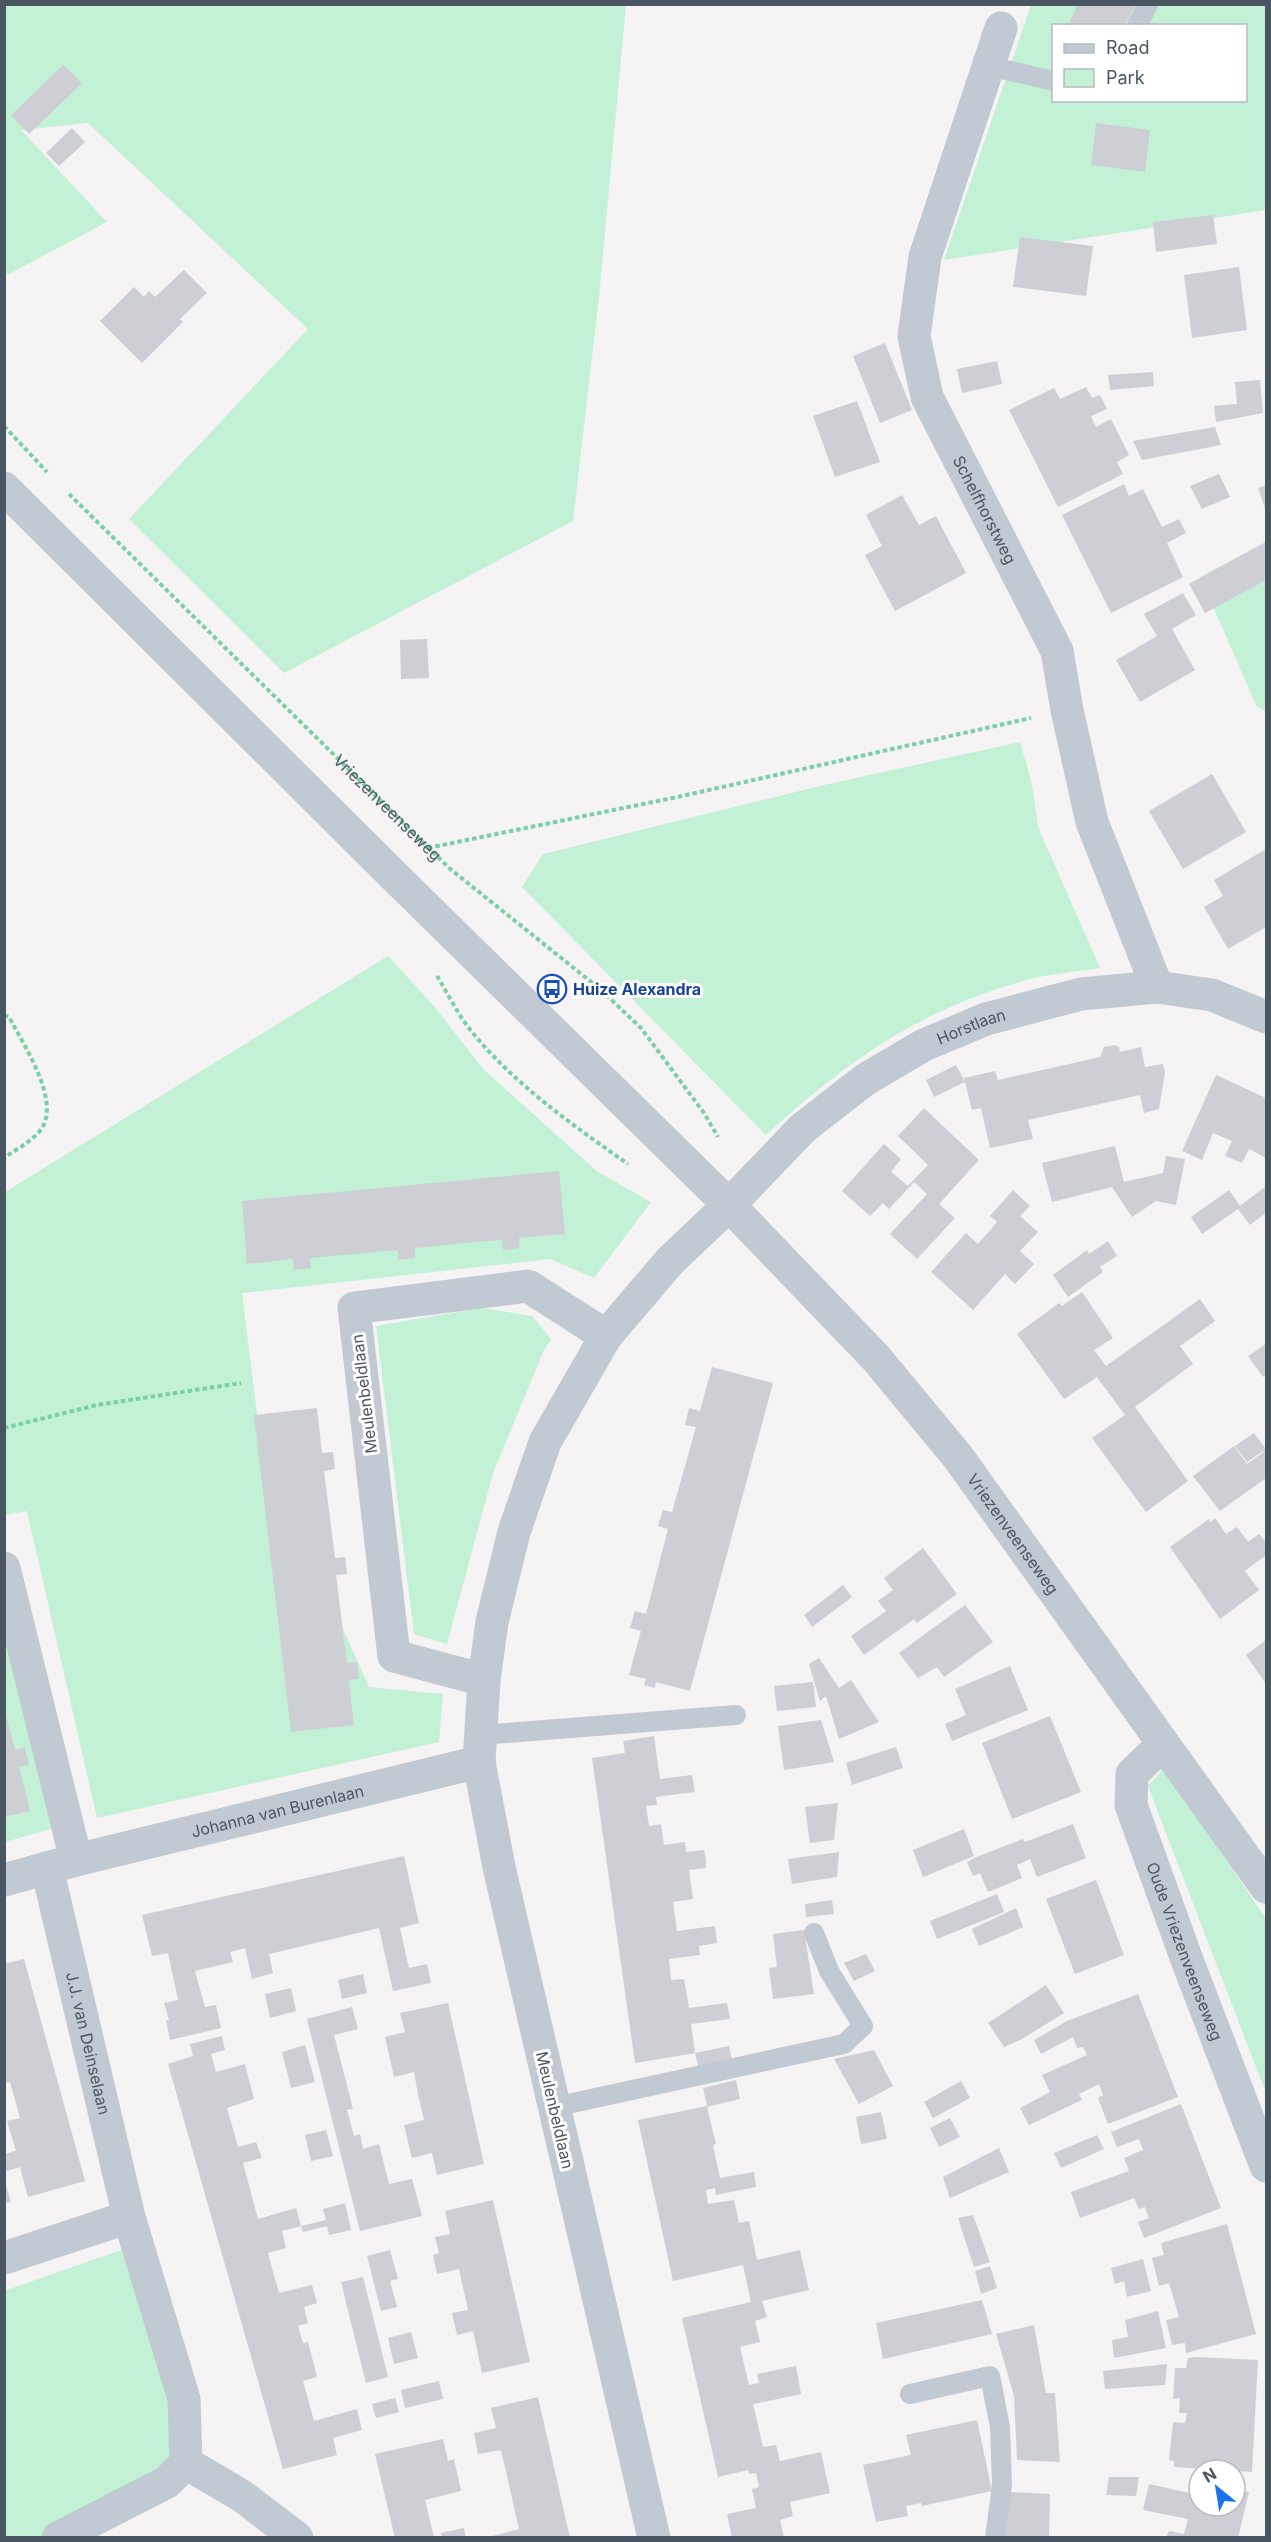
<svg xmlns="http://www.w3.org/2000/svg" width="1271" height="2542" viewBox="0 0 1271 2542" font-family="Inter,sans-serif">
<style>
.green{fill:#c3f1d5;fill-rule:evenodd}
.building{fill:#cdcfd5}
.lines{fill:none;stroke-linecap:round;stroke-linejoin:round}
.path{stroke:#7ad0a6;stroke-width:4;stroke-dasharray:4.5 3;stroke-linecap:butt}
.service{stroke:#c1cad2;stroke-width:20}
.minor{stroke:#c1cad2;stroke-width:33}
.labels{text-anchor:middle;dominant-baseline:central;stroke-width:6;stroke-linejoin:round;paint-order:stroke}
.street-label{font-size:16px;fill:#4a5661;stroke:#fff}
.transit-label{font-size:16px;font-weight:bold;fill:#164399;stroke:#fff;text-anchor:start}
</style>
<rect width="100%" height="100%" fill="#f5f3f3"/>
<g class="green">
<path d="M 5,5 L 626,5 L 599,297 L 573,521 L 284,673 L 129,519 L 308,329 L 88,123 L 21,130 L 107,222 L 5,276 Z"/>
<path d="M 1031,5 L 1266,5 L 1266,210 L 944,260 ZM 1054,26 L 1246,26 L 1246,100 L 1054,100 Z"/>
<path d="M 1266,542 L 1266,711 L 1257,707 L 1200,577 Z"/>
<path d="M 1020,742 L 1032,784 L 1038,827 L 1100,968 C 1074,972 1047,974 1023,981 C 919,1010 844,1063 766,1135 L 522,887 L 543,854 L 824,785 Z"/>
<path d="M 388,956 L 434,1006 L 483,1069 L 598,1172 L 651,1202 L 594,1278 L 550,1259 L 242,1293 L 261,1446 L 369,1687 L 443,1694 L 439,1742 L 97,1818 L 27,1511 L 5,1515 L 5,1192 Z"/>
<path d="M 482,1308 L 532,1316 L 551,1339 L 544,1350 L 493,1473 L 447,1644 L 414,1634 L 376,1326 Z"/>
<path d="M 4,1617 L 54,1828 L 5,1842 L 4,1842 Z"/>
<path d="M 1164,1768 L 1266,1919 L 1266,2093 L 1148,1786 Z"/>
<path d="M 127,2248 L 185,2457 L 41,2537 L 5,2537 L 4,2291 Z"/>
</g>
<g class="building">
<path d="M 1078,4 L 1135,4 L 1125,26 L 1068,26 Z"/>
<path d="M 63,65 L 82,83 L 29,134 L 11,115 Z"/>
<path d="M 1096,123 L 1150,130 L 1145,172 L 1091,165 Z"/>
<path d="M 72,128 L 85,142 L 59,166 L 46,153 Z"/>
<path d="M 1213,215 L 1217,244 L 1156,252 L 1153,222 Z"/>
<path d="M 1020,237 L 1093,246 L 1086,296 L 1013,287 Z"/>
<path d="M 1239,267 L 1247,330 L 1192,338 L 1184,275 Z"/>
<path d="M 184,270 L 207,293 L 180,319 L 183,322 L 142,363 L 100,321 L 134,287 L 144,297 L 149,291 L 155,297 Z"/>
<path d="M 885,343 L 912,410 L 880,423 L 853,356 Z"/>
<path d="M 997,361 L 1002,384 L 962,393 L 957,369 Z"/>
<path d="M 1153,372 L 1154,386 L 1110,390 L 1108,375 Z"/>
<path d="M 1260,380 L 1263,413 L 1216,422 L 1214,406 L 1237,404 L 1235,382 Z"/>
<path d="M 1086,387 L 1092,398 L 1100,395 L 1107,409 L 1091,416 L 1096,427 L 1111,419 L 1129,455 L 1117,462 L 1123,474 L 1058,507 L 1009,410 L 1054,388 L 1060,399 Z"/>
<path d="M 857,401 L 880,462 L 835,477 L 813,416 Z"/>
<path d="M 1215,427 L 1221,445 L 1142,460 L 1133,441 Z"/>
<path d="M 1219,474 L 1230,497 L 1202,509 L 1190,486 Z"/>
<path d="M 1124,484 L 1129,496 L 1143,489 L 1162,527 L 1179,519 L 1186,533 L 1167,543 L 1183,577 L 1111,613 L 1062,515 Z"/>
<path d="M 1266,485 L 1266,511 L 1258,488 Z"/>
<path d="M 902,495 L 919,525 L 936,516 L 966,573 L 895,611 L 865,555 L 882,546 L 866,515 Z"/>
<path d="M 1266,542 L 1266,580 L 1205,613 L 1189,584 Z"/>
<path d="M 1183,593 L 1196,615 L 1172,629 L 1195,670 L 1140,702 L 1116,660 L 1157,636 L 1144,614 Z"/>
<path d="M 427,639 L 429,678 L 401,679 L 400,640 Z"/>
<path d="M 1212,774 L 1246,832 L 1183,869 L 1149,811 Z"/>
<path d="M 1266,849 L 1266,927 L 1228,949 L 1204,907 L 1223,896 L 1214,880 Z"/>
<path d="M 1115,1045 L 1119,1047 L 1120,1052 L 1141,1047 L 1145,1067 L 1163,1064 L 1165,1072 L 1159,1109 L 1144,1113 L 1140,1095 L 1028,1120 L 1033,1139 L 990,1148 L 981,1108 L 972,1110 L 964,1078 L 995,1071 L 998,1080 L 1100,1057 L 1104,1047 Z"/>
<path d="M 956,1065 L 965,1082 L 934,1097 L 926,1080 Z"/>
<path d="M 1216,1075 L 1266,1098 L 1266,1158 L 1249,1149 L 1242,1163 L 1225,1156 L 1232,1141 L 1213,1133 L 1202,1160 L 1182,1151 Z"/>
<path d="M 924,1108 L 979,1160 L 939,1204 L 955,1218 L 917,1259 L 890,1234 L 927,1194 L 914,1182 L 889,1209 L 883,1203 L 870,1216 L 842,1191 L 884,1144 L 901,1159 L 891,1172 L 908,1186 L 928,1165 L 898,1136 Z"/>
<path d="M 1115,1146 L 1124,1182 L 1163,1173 L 1166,1156 L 1185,1159 L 1176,1205 L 1156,1201 L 1132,1217 L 1112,1187 L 1052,1202 L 1042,1163 Z"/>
<path d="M 559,1171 L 565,1234 L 519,1238 L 520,1248 L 503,1250 L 502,1240 L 498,1240 L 415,1248 L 415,1258 L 398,1260 L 398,1250 L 310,1258 L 311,1268 L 294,1270 L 293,1259 L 247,1264 L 242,1201 Z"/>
<path d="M 1266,1186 L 1266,1213 L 1250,1225 L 1238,1209 L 1202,1234 L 1191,1217 L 1229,1190 L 1240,1206 Z"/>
<path d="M 1013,1190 L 1030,1206 L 1020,1216 L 1038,1232 L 1020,1251 L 1034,1264 L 1015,1284 L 1005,1274 L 973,1310 L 931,1272 L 966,1233 L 978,1244 L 997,1222 L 990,1216 Z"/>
<path d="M 1108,1241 L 1117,1256 L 1100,1267 L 1103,1272 L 1068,1297 L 1053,1275 L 1087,1250 L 1089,1254 Z"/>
<path d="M 1082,1292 L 1113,1338 L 1094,1350 L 1106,1366 L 1200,1299 L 1215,1321 L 1180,1346 L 1193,1364 L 1135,1407 L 1188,1481 L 1146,1512 L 1092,1438 L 1125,1415 L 1097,1377 L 1064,1399 L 1017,1334 L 1059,1303 L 1062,1306 Z"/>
<path d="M 1266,1344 L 1266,1374 L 1263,1377 L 1248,1356 Z"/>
<path d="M 712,1367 L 773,1383 L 690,1691 L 656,1682 L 655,1688 L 644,1685 L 646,1679 L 629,1675 L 641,1631 L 630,1628 L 635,1611 L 646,1614 L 668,1529 L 658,1526 L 663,1510 L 672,1512 L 696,1427 L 685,1425 L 689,1408 L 700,1411 Z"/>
<path d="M 317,1408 L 322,1453 L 333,1452 L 335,1469 L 324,1471 L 335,1558 L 345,1557 L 347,1574 L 336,1575 L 347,1663 L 357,1662 L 359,1679 L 349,1680 L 354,1725 L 291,1732 L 254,1415 Z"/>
<path d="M 1254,1433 L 1266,1449 L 1247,1462 L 1235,1446 Z"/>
<path d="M 1234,1446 L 1247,1464 L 1266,1450 L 1266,1478 L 1220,1511 L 1193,1476 Z"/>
<path d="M 1215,1518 L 1226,1534 L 1237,1527 L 1248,1542 L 1259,1534 L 1266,1543 L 1266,1555 L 1245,1571 L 1259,1590 L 1220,1619 L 1170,1547 L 1209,1519 L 1211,1522 Z"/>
<path d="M 923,1548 L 957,1594 L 917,1623 L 914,1619 L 864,1655 L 851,1636 L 886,1611 L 878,1601 L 893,1590 L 884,1578 Z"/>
<path d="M 843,1585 L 852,1597 L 812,1627 L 804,1615 Z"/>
<path d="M 965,1605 L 993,1642 L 944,1677 L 937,1667 L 918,1678 L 899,1653 Z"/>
<path d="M 1266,1640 L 1266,1684 L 1246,1655 Z"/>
<path d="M 819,1658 L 839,1688 L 851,1680 L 879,1722 L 839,1739 L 826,1696 L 820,1701 L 809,1664 Z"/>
<path d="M 1010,1666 L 1028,1710 L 952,1741 L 945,1724 L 966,1715 L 955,1689 Z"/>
<path d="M 813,1682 L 816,1707 L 777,1711 L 774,1686 Z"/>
<path d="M 4,1708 L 15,1750 L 25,1747 L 29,1765 L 19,1767 L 30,1811 L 4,1817 Z"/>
<path d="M 1050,1716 L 1081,1792 L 1012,1819 L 982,1743 Z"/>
<path d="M 821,1720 L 834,1762 L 784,1770 L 778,1726 Z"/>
<path d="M 654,1736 L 660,1779 L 692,1775 L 695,1792 L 656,1797 L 657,1805 L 646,1806 L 649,1826 L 661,1824 L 664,1845 L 685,1842 L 686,1852 L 704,1850 L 706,1860 L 706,1868 L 689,1870 L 693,1899 L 673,1902 L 677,1931 L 715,1926 L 717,1943 L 699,1946 L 700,1955 L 669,1959 L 671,1980 L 684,1979 L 689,2008 L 727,2003 L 730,2019 L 691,2024 L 695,2053 L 635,2063 L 592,1758 L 625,1753 L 623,1741 Z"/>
<path d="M 896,1747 L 903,1768 L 852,1785 L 846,1763 Z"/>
<path d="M 838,1803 L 834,1840 L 810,1843 L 805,1807 Z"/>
<path d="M 1073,1824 L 1086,1858 L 1037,1877 L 1030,1859 L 1017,1865 L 1022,1878 L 988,1892 L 980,1873 L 973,1876 L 967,1862 L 974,1858 L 1023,1839 L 1025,1842 Z"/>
<path d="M 964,1829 L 974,1856 L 923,1877 L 913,1850 Z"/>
<path d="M 839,1852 L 837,1877 L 792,1884 L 788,1859 Z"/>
<path d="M 404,1856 L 419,1923 L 400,1928 L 409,1968 L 427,1964 L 431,1983 L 393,1991 L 379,1928 L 269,1954 L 273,1973 L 252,1979 L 245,1948 L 230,1952 L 233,1962 L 195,1971 L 205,2007 L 216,2005 L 221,2028 L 170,2040 L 166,2020 L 169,2020 L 164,2003 L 178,2000 L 168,1953 L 152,1956 L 142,1915 Z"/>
<path d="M 1096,1880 L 1124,1955 L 1075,1974 L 1046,1899 Z"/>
<path d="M 997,1894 L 1004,1912 L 937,1939 L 930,1921 Z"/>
<path d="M 832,1900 L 834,1914 L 806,1917 L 805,1904 Z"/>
<path d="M 1016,1908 L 1023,1927 L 979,1946 L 972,1929 Z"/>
<path d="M 804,1930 L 814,1994 L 773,1999 L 769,1968 L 777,1967 L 773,1934 Z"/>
<path d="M 866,1954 L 875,1971 L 854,1981 L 844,1963 Z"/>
<path d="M 24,1959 L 85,2181 L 28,2197 L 20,2167 L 4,2172 L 4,2154 L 16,2151 L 7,2121 L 20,2118 L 10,2082 L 4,2084 L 4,1964 Z"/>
<path d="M 363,1974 L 367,1993 L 342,1999 L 338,1980 Z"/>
<path d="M 1046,1985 L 1064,2013 L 1022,2039 L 1004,2047 L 988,2023 Z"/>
<path d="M 291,1988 L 296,2011 L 270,2018 L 265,1994 Z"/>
<path d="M 1138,1994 L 1178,2097 L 1108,2124 L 1098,2098 L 1103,2095 L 1099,2084 L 1079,2094 L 1082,2100 L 1029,2125 L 1020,2108 L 1050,2092 L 1042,2075 L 1087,2055 L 1083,2047 L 1077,2048 L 1073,2037 L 1041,2054 L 1034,2040 L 1067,2021 Z"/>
<path d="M 448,2003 L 484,2164 L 437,2175 L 432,2153 L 412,2158 L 404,2125 L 424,2120 L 418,2094 L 414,2072 L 394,2077 L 385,2037 L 405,2032 L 400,2013 Z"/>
<path d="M 352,2007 L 358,2029 L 334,2035 L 353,2109 L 347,2110 L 354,2136 L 360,2134 L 363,2149 L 379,2144 L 389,2184 L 412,2179 L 422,2216 L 360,2231 L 307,2019 Z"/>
<path d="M 222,2036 L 225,2050 L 211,2054 L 216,2072 L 245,2064 L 254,2099 L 227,2108 L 238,2147 L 256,2142 L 262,2158 L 243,2163 L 258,2219 L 296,2208 L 301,2226 L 282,2231 L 286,2248 L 268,2253 L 279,2293 L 312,2285 L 317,2303 L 304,2307 L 308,2323 L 298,2326 L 303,2343 L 308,2342 L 317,2377 L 303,2381 L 314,2421 L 357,2409 L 362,2430 L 333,2438 L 337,2455 L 283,2469 L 168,2064 L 193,2056 L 190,2044 Z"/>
<path d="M 305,2045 L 315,2082 L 291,2088 L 282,2052 Z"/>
<path d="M 729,2046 L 733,2065 L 700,2073 L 695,2053 Z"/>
<path d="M 874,2050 L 893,2086 L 859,2104 L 834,2059 Z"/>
<path d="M 736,2080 L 740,2099 L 707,2107 L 716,2144 L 713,2145 L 720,2178 L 754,2172 L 756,2187 L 716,2195 L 715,2188 L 706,2190 L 708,2204 L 734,2200 L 739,2223 L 749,2221 L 757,2260 L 800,2250 L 809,2290 L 762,2301 L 767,2317 L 755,2321 L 760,2342 L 740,2347 L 749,2385 L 759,2383 L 757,2374 L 796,2366 L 801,2394 L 753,2404 L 763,2447 L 776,2445 L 780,2461 L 821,2452 L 830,2493 L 790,2502 L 793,2516 L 780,2520 L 784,2538 L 732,2538 L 727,2514 L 756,2508 L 752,2489 L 759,2487 L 756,2473 L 749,2474 L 748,2470 L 718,2477 L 682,2318 L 751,2302 L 743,2265 L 673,2281 L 638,2120 L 707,2106 L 703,2088 Z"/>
<path d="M 961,2081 L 970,2098 L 933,2118 L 924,2102 Z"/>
<path d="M 1181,2104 L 1221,2208 L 1144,2238 L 1138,2222 L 1149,2218 L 1145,2207 L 1139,2209 L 1134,2198 L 1080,2218 L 1071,2192 L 1129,2171 L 1124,2158 L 1143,2150 L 1139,2139 L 1117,2147 L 1111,2132 Z"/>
<path d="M 881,2112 L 887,2139 L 861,2144 L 856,2117 Z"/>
<path d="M 950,2118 L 960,2137 L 939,2147 L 930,2128 Z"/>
<path d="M 326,2130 L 333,2156 L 311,2161 L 305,2135 Z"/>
<path d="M 1097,2135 L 1104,2149 L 1061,2168 L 1054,2153 Z"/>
<path d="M 999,2148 L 1009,2172 L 950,2198 L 943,2177 Z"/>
<path d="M 5,2182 L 11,2202 L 4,2204 L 4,2183 Z"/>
<path d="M 493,2200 L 530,2362 L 482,2373 L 473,2331 L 457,2335 L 452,2313 L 468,2310 L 459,2269 L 437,2274 L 433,2255 L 439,2253 L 435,2237 L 450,2234 L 445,2211 Z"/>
<path d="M 345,2203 L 351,2230 L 329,2235 L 327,2226 L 303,2232 L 301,2226 L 326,2220 L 323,2209 Z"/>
<path d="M 973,2215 L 990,2262 L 974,2267 L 958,2218 Z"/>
<path d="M 1227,2224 L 1256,2334 L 1186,2353 L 1185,2343 L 1172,2345 L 1166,2320 L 1179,2317 L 1169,2283 L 1159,2286 L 1152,2258 L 1164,2255 L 1161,2243 Z"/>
<path d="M 390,2250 L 398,2279 L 390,2281 L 397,2307 L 381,2311 L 367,2256 Z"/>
<path d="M 1143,2259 L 1151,2291 L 1127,2297 L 1124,2281 L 1115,2284 L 1111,2268 Z"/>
<path d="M 990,2266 L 997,2288 L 981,2294 L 975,2271 Z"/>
<path d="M 363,2277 L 388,2377 L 366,2383 L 341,2282 Z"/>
<path d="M 982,2300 L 992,2334 L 883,2359 L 876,2323 Z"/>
<path d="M 1158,2311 L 1166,2348 L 1114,2358 L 1112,2340 L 1128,2337 L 1125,2320 Z"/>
<path d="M 1034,2325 L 1046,2393 L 1055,2393 L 1060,2462 L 1017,2460 L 1014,2396 L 996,2334 Z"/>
<path d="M 411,2332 L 418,2358 L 394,2364 L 388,2338 Z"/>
<path d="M 1196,2357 L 1258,2360 L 1252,2472 L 1174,2467 L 1174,2461 L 1169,2460 L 1173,2422 L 1185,2423 L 1187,2413 L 1179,2413 L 1180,2398 L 1173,2399 L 1175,2368 L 1186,2368 L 1188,2358 Z"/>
<path d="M 1167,2364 L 1165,2385 L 1105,2389 L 1103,2371 Z"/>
<path d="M 439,2381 L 443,2399 L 405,2408 L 401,2390 Z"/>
<path d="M 538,2397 L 570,2538 L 485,2538 L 519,2529 L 501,2450 L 478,2454 L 474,2433 L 496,2428 L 491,2408 Z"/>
<path d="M 395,2398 L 399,2412 L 376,2418 L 372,2404 Z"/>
<path d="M 977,2420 L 992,2491 L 922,2506 L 921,2503 L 906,2506 L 908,2516 L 876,2522 L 863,2465 L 911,2455 L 906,2435 Z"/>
<path d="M 443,2439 L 448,2461 L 454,2459 L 461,2491 L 425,2500 L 434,2538 L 395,2538 L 375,2454 Z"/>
<path d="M 1109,2477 L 1139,2477 L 1136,2496 L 1106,2495 Z"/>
<path d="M 1199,2479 L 1199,2506 L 1235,2506 L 1235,2489 L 1249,2492 L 1238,2538 L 1166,2538 L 1169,2531 L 1184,2534 L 1188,2519 L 1143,2510 L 1149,2484 L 1194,2494 Z"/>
<path d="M 1010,2492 L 1050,2494 L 1049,2538 L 1005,2538 Z"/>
<path d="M 464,2528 L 466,2538 L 442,2538 L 441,2533 Z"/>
</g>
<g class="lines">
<g class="path">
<path d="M 4,426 L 47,472"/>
<path id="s1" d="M 69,494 L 449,868 L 600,989 L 641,1028 L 704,1113 L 718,1137"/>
<path d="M 428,848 L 682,796 L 1031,718"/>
<path d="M 437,976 C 447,992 456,1011 468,1027 C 511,1082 571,1124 628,1164"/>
<path d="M 4,1015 L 9,1017 C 23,1044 65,1106 38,1133 C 29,1143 15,1150 4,1158"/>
<path d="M 4,1428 L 97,1405 L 241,1383"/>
</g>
<g class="service">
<path d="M 1137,26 L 1148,4"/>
<path d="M 988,66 L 1054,81"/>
<path d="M 481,1735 L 736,1715"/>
<path d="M 554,2107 L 844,2044 L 863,2026 L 829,1971 L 814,1933"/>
<path d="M 910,2394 L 990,2376 L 1000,2427 L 1002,2485 L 995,2538"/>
</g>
<g class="minor">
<path id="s2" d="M 1001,28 L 925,257 L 914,336 L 927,397 L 1057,651 L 1067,710 L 1092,822 L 1157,987"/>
<path id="s3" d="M 4,488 L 392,874 L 729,1205 L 876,1358 L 958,1457 L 1266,1887"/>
<path d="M 4,1568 L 76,1860"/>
<path d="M 484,1680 L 394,1656 L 354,1308 L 528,1286 L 606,1336"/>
<path id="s4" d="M 1163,1744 L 1132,1774 L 1131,1805 L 1187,1960 L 1266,2166"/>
<path id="s5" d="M 47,1868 L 129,2217 L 184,2399 L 186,2463 L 167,2482 L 58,2538"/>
<path id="s6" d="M 4,1880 L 76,1860 L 479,1762"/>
<path d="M 4,2258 L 129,2217"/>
<path d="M 186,2463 L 242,2496 L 297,2538"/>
<path id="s7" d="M 654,2538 L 499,1867 L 479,1762 L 484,1680 L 492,1622 L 514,1532 L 545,1442 L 606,1336 L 670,1261 L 729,1205 L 803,1128 L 866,1079 L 924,1045 L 986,1019 L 1081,994 L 1157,987 L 1212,995 L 1266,1017"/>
</g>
</g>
<defs>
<g id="bus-ring" transform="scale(1.5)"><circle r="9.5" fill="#fff" stroke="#1a4fb4" stroke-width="1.5"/><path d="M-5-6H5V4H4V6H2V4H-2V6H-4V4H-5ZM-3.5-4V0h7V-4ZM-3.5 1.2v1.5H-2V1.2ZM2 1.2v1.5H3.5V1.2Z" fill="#1a4fb4"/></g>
</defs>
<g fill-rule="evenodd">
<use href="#bus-ring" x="552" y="989"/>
</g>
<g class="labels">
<g class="street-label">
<text stroke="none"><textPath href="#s2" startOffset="510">Schelfhorstweg</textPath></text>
<text stroke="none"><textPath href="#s1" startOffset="447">Vriezenveenseweg</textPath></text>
<text stroke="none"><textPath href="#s7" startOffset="1731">Horstlaan</textPath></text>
<text transform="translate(364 1394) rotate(-97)">Meulenbeldlaan</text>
<text stroke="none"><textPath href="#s3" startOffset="1455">Vriezenveenseweg</textPath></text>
<text stroke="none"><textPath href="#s6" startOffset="282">Johanna van Burenlaan</textPath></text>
<text stroke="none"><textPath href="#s4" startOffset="230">Oude Vriezenveenseweg</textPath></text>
<text stroke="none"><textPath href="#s5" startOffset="180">J.J. van Deinselaan</textPath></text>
<text transform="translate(555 2110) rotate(77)">Meulenbeldlaan</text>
</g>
<g class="transit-label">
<text x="573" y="989">Huize Alexandra</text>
</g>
</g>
<rect width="1271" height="2542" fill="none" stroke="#4a5661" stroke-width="12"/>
<rect x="1052" y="24" width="195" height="78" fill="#ffffff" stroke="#b7bbc0" stroke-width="1.5"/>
<rect x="1064" y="44" width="30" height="9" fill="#c1cad2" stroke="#b7bbc0" stroke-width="1.5"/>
<text x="1106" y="54" font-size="18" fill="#4a5661">Road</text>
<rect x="1064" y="69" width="30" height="18" fill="#c3f1d5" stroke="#b7bbc0" stroke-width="1.5"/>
<text x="1106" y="84" font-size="18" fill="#4a5661">Park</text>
<g transform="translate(1217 2488) rotate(330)"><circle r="28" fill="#ffffff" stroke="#b7bbc0" stroke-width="1.5"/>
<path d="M0-4.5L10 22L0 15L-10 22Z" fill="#1a73e8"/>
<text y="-9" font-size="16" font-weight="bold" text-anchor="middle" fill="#4a5661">N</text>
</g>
</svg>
